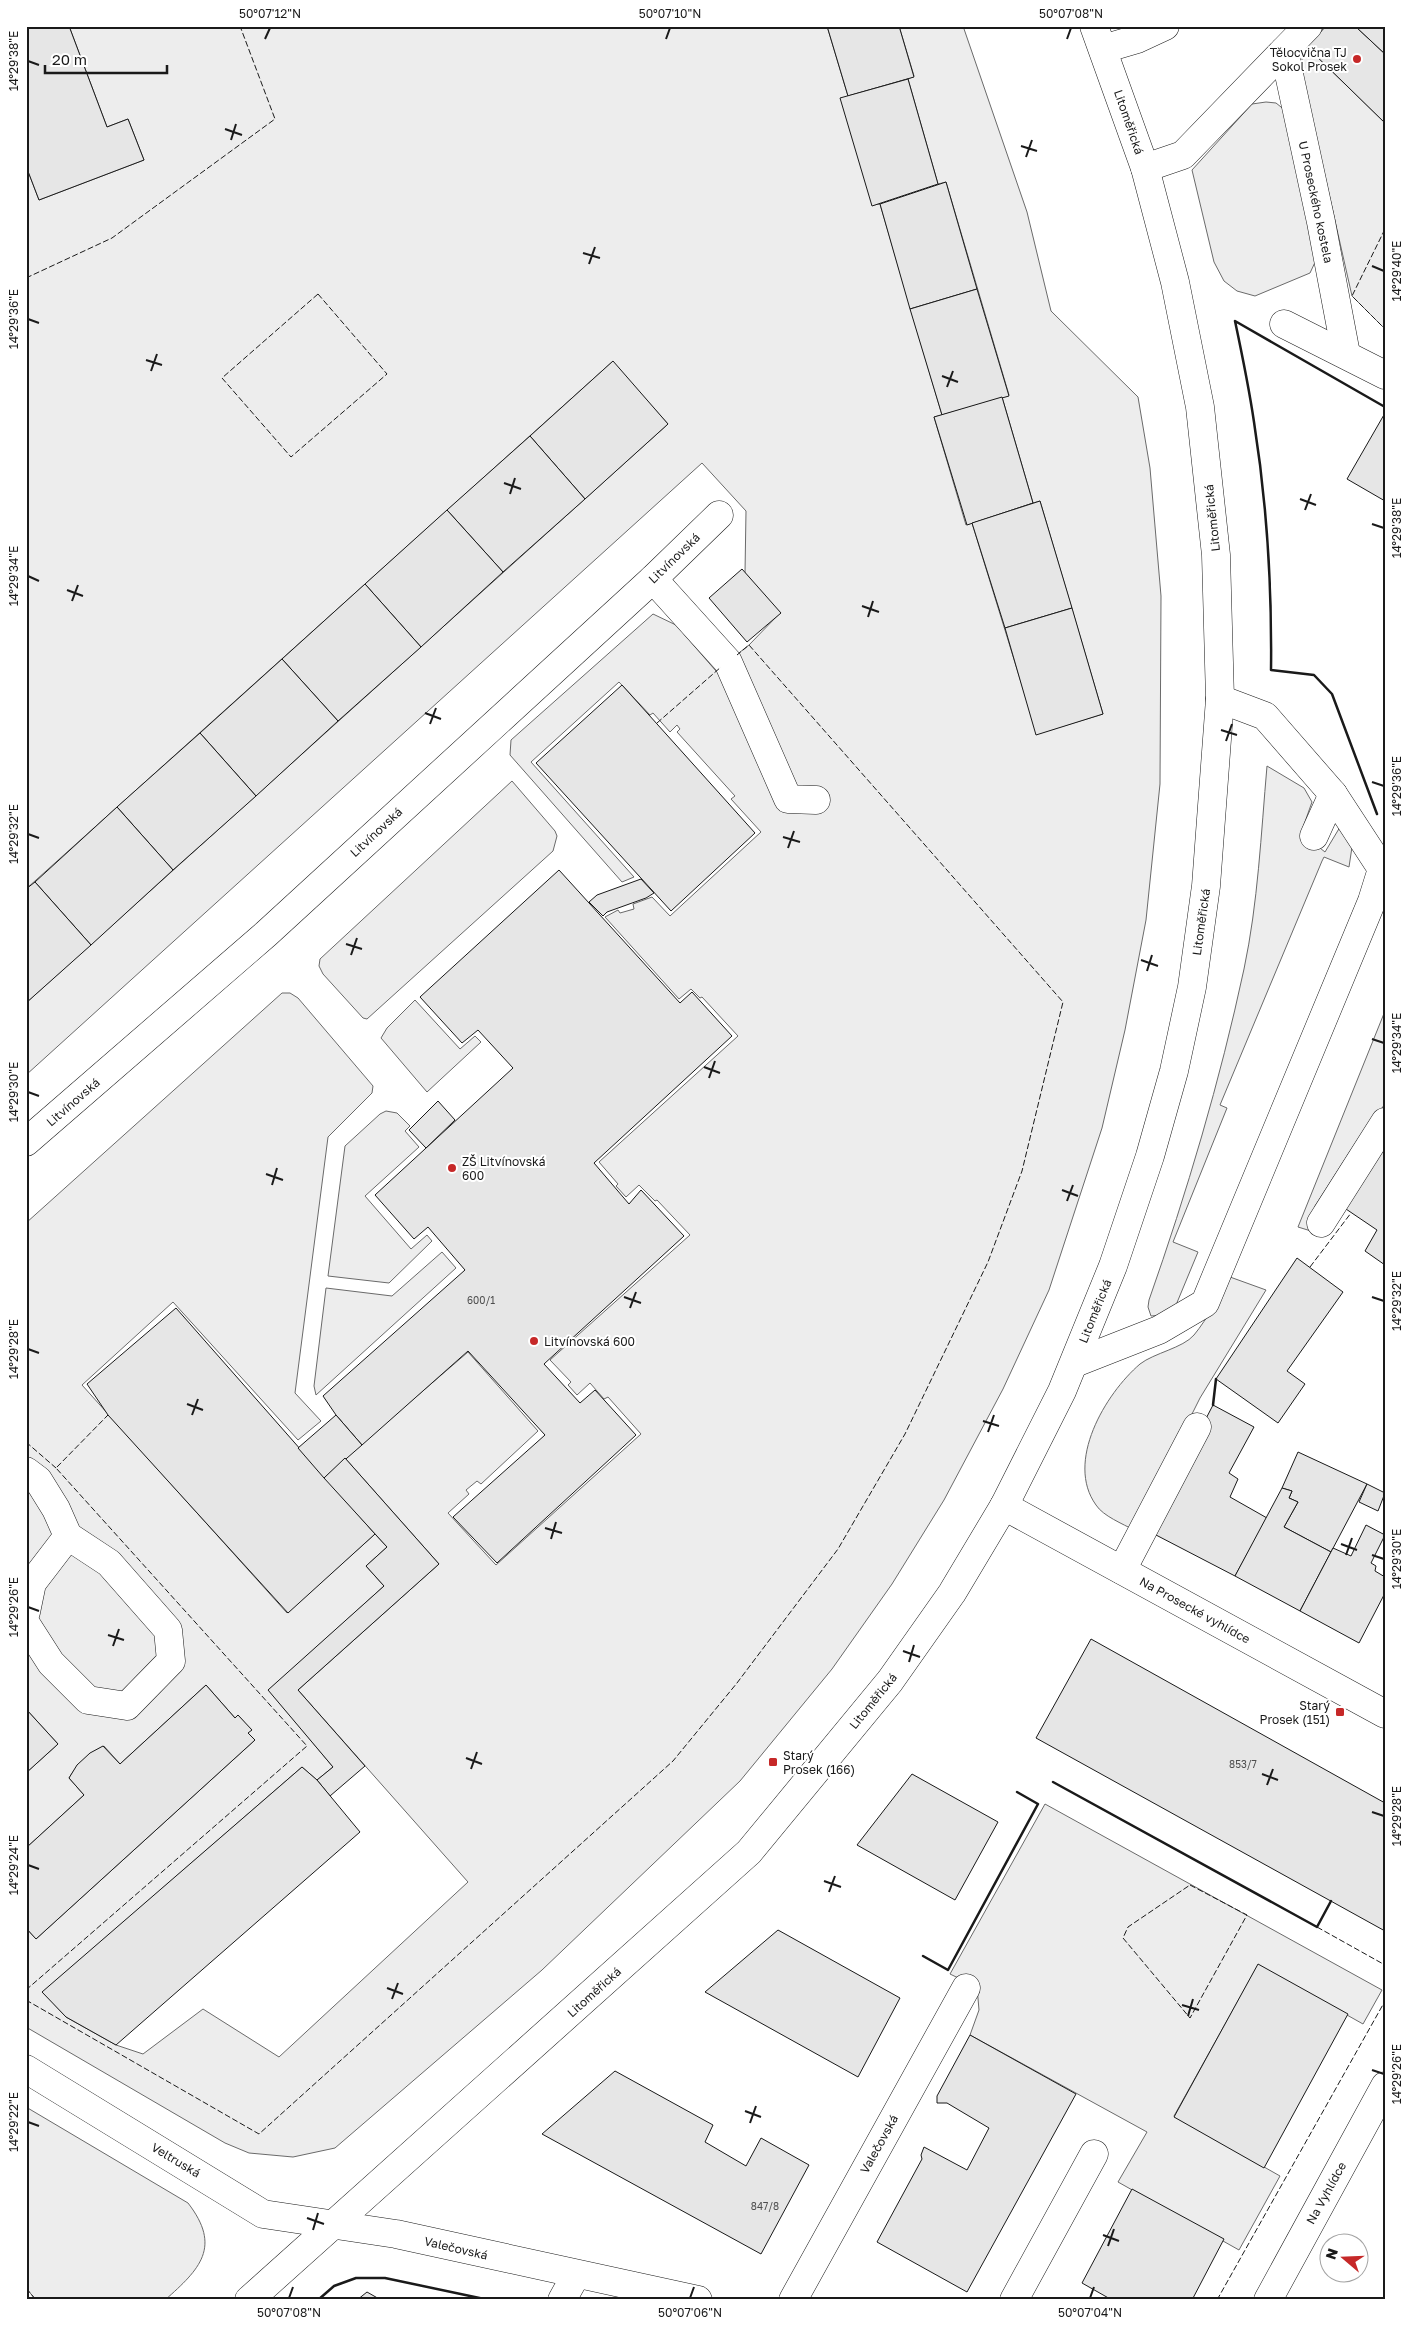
<svg xmlns="http://www.w3.org/2000/svg" width="1411" height="2326" viewBox="0 0 1411 2326" font-family="'Golos Text',sans-serif">
<style>
.green{fill:#ededed;stroke:#6a6a6a}
.building{fill:#e6e6e6;stroke:#1a1a1a}
.lines{fill:none;stroke-linecap:round;stroke-linejoin:round}
.minor-casing{stroke:#1a1a1a;stroke-width:29}
.minor{stroke:#fff;stroke-width:28}
.fence{stroke:#1a1a1a;stroke-width:1;stroke-dasharray:6 2.5;stroke-linecap:butt}
.wall{stroke:#1a1a1a;stroke-width:2.5}
.ticks{fill:none;stroke:#1a1a1a;stroke-width:2}
.poi-dot{fill:#c62828;stroke:#fff;stroke-width:2}
.labels{text-anchor:middle;dominant-baseline:central;stroke-width:4;stroke-linejoin:round;paint-order:stroke}
.number-label{font-size:10px;fill:#4d4d4d}
.poi-label{font-size:12px;fill:#1a1a1a;stroke:#fff;text-anchor:start}
.street-label{font-size:12px;fill:#1a1a1a;stroke:#fff}
.neatline{fill:none;stroke:#1a1a1a;stroke-width:2}
.ticks-label{font-size:12px;text-anchor:middle;fill:#1a1a1a}
</style>
<rect width="100%" height="100%" fill="#fff"/>
<g class="green">
<path d="M 69,26 L 827,26 L 848,96 L 873,205 L 880,204 L 942,415 L 934,417 L 966,525 L 972,523 L 1037,734 L 1103,714 L 1040,501 L 1033,503 L 1002,397 L 1009,395 L 946,182 L 938,184 L 908,79 L 914,76 L 899,26 L 963,26 L 1027,212 L 1051,311 L 1138,397 L 1150,468 L 1161,596 L 1160,784 L 1146,920 L 1125,1030 L 1102,1128 L 1049,1290 L 1003,1389 L 944,1500 L 892,1584 L 832,1669 L 740,1781 L 542,1970 L 335,2148 L 293,2157 L 249,2153 L 225,2143 L 26,2027 L 26,1928 L 36,1939 L 255,1740 L 248,1733 L 251,1730 L 238,1715 L 235,1718 L 206,1685 L 120,1764 L 104,1746 C 88,1754 78,1763 69,1778 L 84,1795 L 26,1848 L 26,1773 L 58,1744 L 26,1709 L 26,1223 L 282,993 L 290,993 L 298,998 L 373,1086 L 372,1093 L 328,1137 L 295,1393 L 321,1421 L 298,1440 L 173,1302 L 82,1385 L 287,1613 L 375,1534 L 387,1547 L 366,1566 L 384,1586 L 269,1690 L 333,1767 L 317,1780 L 302,1767 L 43,1992 L 66,2017 L 116,2045 L 143,2054 L 203,2009 L 279,2057 L 468,1882 L 298,1690 L 439,1564 L 345,1458 L 468,1352 L 538,1431 L 481,1484 L 477,1481 L 466,1490 L 469,1494 L 448,1513 L 496,1565 L 641,1434 L 608,1397 L 604,1399 L 590,1383 L 577,1395 L 568,1385 L 571,1382 L 550,1360 L 690,1235 L 657,1200 L 655,1201 L 639,1185 L 626,1197 L 616,1186 L 618,1184 L 599,1162 L 738,1036 L 702,997 L 700,998 L 691,989 L 679,999 L 605,917 L 618,910 L 620,913 L 634,909 L 633,904 L 652,897 L 670,916 L 761,832 L 731,799 L 735,796 L 677,732 L 680,729 L 677,725 L 670,732 L 653,713 L 650,715 L 619,682 L 531,762 L 634,877 L 622,882 L 510,755 L 511,740 L 653,614 L 676,625 L 716,671 L 749,645 L 780,613 L 745,573 L 746,511 L 702,463 L 26,1075 L 26,1003 L 668,424 L 612,362 L 26,889 L 26,166 L 39,200 L 144,160 L 128,119 L 107,127 Z"/>
<path d="M 1307,47 L 1385,123 L 1385,329 L 1352,296 L 1301,70 L 1302,59 Z"/>
<path d="M 1266,102 L 1276,103 L 1286,111 L 1317,258 L 1310,273 L 1255,296 L 1237,291 L 1224,281 L 1214,262 L 1192,170 L 1252,104 Z"/>
<path d="M 1267,766 L 1304,788 L 1312,802 L 1301,833 L 1325,852 L 1340,827 L 1352,847 L 1349,867 L 1324,857 L 1322,861 L 1220,1105 L 1227,1108 L 1173,1242 L 1198,1252 L 1176,1305 L 1164,1315 L 1151,1316 L 1148,1307 L 1149,1300 C 1187,1192 1220,1081 1244,969 C 1258,903 1261,834 1267,766 Z"/>
<path d="M 512,781 L 555,831 L 557,836 L 553,851 L 367,1019 L 363,1018 L 323,974 L 319,966 L 320,959 Z"/>
<path d="M 415,1000 L 460,1049 L 475,1036 L 481,1042 L 427,1092 L 381,1038 L 387,1028 Z"/>
<path d="M 1385,1011 L 1385,1104 L 1358,1139 L 1315,1206 L 1311,1231 L 1298,1227 Z"/>
<path d="M 386,1111 L 397,1113 L 410,1126 L 405,1131 L 419,1147 L 365,1196 L 411,1249 L 427,1235 L 432,1241 L 389,1283 L 328,1276 L 345,1146 L 380,1114 Z"/>
<path d="M 442,1252 L 456,1268 L 316,1395 L 314,1386 L 326,1288 L 392,1296 Z"/>
<path d="M 1230,1277 L 1266,1290 L 1200,1398 L 1134,1530 C 1123,1524 1103,1516 1096,1505 C 1065,1462 1105,1394 1140,1364 C 1154,1353 1183,1348 1194,1335 C 1208,1318 1219,1296 1230,1277 Z"/>
<path d="M 1045,1804 L 1382,1990 L 1363,2024 L 1258,1965 L 1174,2116 L 1280,2176 L 1239,2250 L 1118,2182 L 1147,2132 L 970,2035 L 979,2010 L 977,1987 L 950,1974 Z"/>
<path d="M 26,2107 L 188,2203 C 222,2247 200,2269 165,2300 L 36,2300 L 26,2288 Z"/>
</g>
<g class="building">
<path d="M 26,26 L 69,26 L 107,127 L 128,119 L 144,160 L 39,200 L 26,166 Z"/>
<path d="M 827,26 L 899,26 L 914,77 L 848,96 Z"/>
<path d="M 1326,26 L 1355,26 L 1385,54 L 1385,123 L 1307,47 Z"/>
<path d="M 1355,26 L 1385,26 L 1385,54 Z"/>
<path d="M 908,79 L 938,184 L 872,206 L 840,98 Z"/>
<path d="M 946,182 L 977,289 L 910,309 L 880,204 Z"/>
<path d="M 977,289 L 1009,396 L 942,415 L 910,309 Z"/>
<path d="M 613,361 L 668,424 L 585,499 L 530,436 Z"/>
<path d="M 1002,397 L 1033,503 L 967,525 L 934,417 Z"/>
<path d="M 1385,413 L 1385,501 L 1347,479 Z"/>
<path d="M 530,436 L 585,499 L 503,572 L 447,510 Z"/>
<path d="M 1040,501 L 1072,608 L 1005,628 L 972,523 Z"/>
<path d="M 447,510 L 503,572 L 421,647 L 365,584 Z"/>
<path d="M 742,569 L 781,613 L 747,642 L 709,598 Z"/>
<path d="M 365,584 L 421,647 L 338,721 L 282,659 Z"/>
<path d="M 1072,608 L 1103,714 L 1036,735 L 1005,628 Z"/>
<path d="M 282,659 L 338,721 L 256,796 L 200,733 Z"/>
<path d="M 622,685 L 755,833 L 671,911 L 536,763 Z"/>
<path d="M 200,733 L 256,796 L 173,870 L 117,807 Z"/>
<path d="M 117,807 L 173,870 L 91,945 L 35,882 Z"/>
<path d="M 559,870 L 680,1003 L 692,992 L 732,1036 L 594,1163 L 629,1204 L 641,1190 L 684,1236 L 544,1364 L 580,1403 L 595,1390 L 636,1435 L 497,1563 L 453,1517 L 545,1435 L 468,1351 L 362,1445 L 336,1415 L 323,1396 L 465,1270 L 428,1227 L 414,1239 L 375,1195 L 513,1068 L 478,1030 L 462,1043 L 420,997 Z"/>
<path d="M 641,879 L 654,893 L 646,898 L 607,912 L 603,916 L 589,902 L 597,895 Z"/>
<path d="M 35,882 L 91,945 L 26,1003 L 26,889 Z"/>
<path d="M 438,1101 L 455,1120 L 426,1148 L 409,1130 Z"/>
<path d="M 1385,1148 L 1385,1265 L 1365,1251 L 1377,1230 L 1343,1207 Z"/>
<path d="M 1297,1258 L 1343,1292 L 1287,1371 L 1305,1384 L 1278,1423 L 1216,1379 Z"/>
<path d="M 176,1308 L 375,1534 L 288,1613 L 108,1415 L 87,1384 Z"/>
<path d="M 1213,1405 L 1254,1427 L 1229,1473 L 1238,1479 L 1230,1497 L 1267,1518 L 1235,1576 L 1156,1535 L 1153,1521 Z"/>
<path d="M 336,1415 L 362,1445 L 324,1478 L 298,1448 Z"/>
<path d="M 1298,1452 L 1367,1484 L 1331,1552 L 1284,1527 L 1298,1502 L 1289,1498 L 1292,1491 L 1282,1488 Z"/>
<path d="M 345,1458 L 439,1564 L 298,1690 L 365,1766 L 330,1796 L 317,1780 L 333,1767 L 268,1690 L 384,1586 L 366,1566 L 387,1547 L 324,1478 Z"/>
<path d="M 1367,1484 L 1385,1493 L 1378,1511 L 1359,1502 Z"/>
<path d="M 1282,1488 L 1292,1491 L 1289,1498 L 1298,1502 L 1284,1527 L 1331,1552 L 1300,1611 L 1235,1576 Z"/>
<path d="M 1366,1525 L 1385,1535 L 1371,1563 L 1376,1566 L 1375,1571 L 1385,1577 L 1385,1593 L 1359,1643 L 1300,1611 L 1333,1548 L 1351,1556 Z"/>
<path d="M 1091,1639 L 1385,1803 L 1385,1931 L 1036,1738 Z"/>
<path d="M 206,1685 L 235,1718 L 238,1715 L 252,1730 L 248,1733 L 255,1740 L 36,1939 L 26,1928 L 26,1848 L 84,1795 L 69,1778 L 77,1765 L 90,1753 L 103,1746 L 120,1764 Z"/>
<path d="M 26,1709 L 58,1744 L 26,1773 Z"/>
<path d="M 302,1767 L 317,1780 L 360,1832 L 116,2045 L 66,2017 L 42,1992 Z"/>
<path d="M 912,1774 L 998,1822 L 955,1900 L 857,1845 Z"/>
<path d="M 778,1930 L 900,1998 L 858,2077 L 705,1992 Z"/>
<path d="M 1258,1964 L 1348,2014 L 1264,2168 L 1174,2117 Z"/>
<path d="M 970,2035 L 1076,2094 L 967,2292 L 877,2242 L 922,2159 L 921,2155 L 924,2147 L 967,2170 L 989,2128 L 947,2103 L 937,2103 L 937,2096 Z"/>
<path d="M 615,2071 L 713,2125 L 705,2142 L 746,2166 L 761,2138 L 809,2165 L 761,2254 L 542,2134 Z"/>
<path d="M 1132,2189 L 1224,2239 L 1192,2300 L 1112,2300 L 1082,2283 Z"/>
<path d="M 367,2292 L 381,2300 L 357,2300 Z"/>
</g>
<g class="lines">
<g class="minor-casing">
<g id="minor">
<path d="M 1103,49 L 1137,39 L 1165,26"/>
<path d="M 1284,51 L 1321,222 L 1346,354"/>
<path d="M 1145,168 L 1183,155 L 1308,26"/>
<path d="M 1284,324 L 1385,375"/>
<path d="M 653,579 L 728,662 L 788,799 L 816,800"/>
<path d="M 1220,699 L 1265,716 L 1333,794"/>
<path d="M 26,1142 L 266,934 L 653,579 L 719,515"/>
<path d="M 1321,1223 L 1385,1122"/>
<path d="M 1075,1363 L 1159,1330 L 1205,1303 L 1372,901 L 1382,869 L 1333,794 L 1314,836"/>
<path d="M 26,1471 L 38,1480 L 56,1509 L 68,1536 L 109,1563 L 168,1630 L 171,1661 L 127,1706 L 88,1700 L 51,1663 L 26,1624"/>
<path d="M 1004,1506 L 1385,1714"/>
<path d="M 1122,1570 L 1197,1427"/>
<path d="M 26,1612 L 32,1583 L 68,1536"/>
<path d="M 26,2069 L 263,2214 L 396,2234 L 698,2300"/>
<path d="M 249,2300 L 749,1852 L 890,1681 L 952,1593 L 1004,1506 L 1062,1391 L 1113,1266 L 1150,1156 L 1174,1071 L 1192,987 L 1206,886 L 1220,699 L 1216,555 L 1200,407 L 1175,282 L 1145,168 L 1094,26"/>
<path d="M 562,2300 L 576,2275"/>
<path d="M 793,2300 L 966,1988"/>
<path d="M 1014,2300 L 1094,2154"/>
<path d="M 1268,2300 L 1385,2086"/>
</g>
</g>
<use href="#minor" class="minor"/>
<g class="fence">
<path d="M 1385,229 L 1352,296 L 1385,329"/>
<path d="M 26,278 L 112,238 L 275,119 L 240,26"/>
<path d="M 318,294 L 387,374 L 291,457 L 222,378 Z"/>
<path d="M 657,723 L 721,667"/>
<path d="M 1310,1267 L 1351,1213"/>
<path d="M 26,1442 L 56,1468"/>
<path d="M 1190,1885 L 1247,1915 L 1190,2018 L 1123,1938 L 1128,1927 Z"/>
<path d="M 1317,1927 L 1385,1965"/>
<path d="M 26,1990 L 307,1746 L 56,1468 L 108,1415"/>
<path d="M 26,2000 L 259,2134 L 673,1761 L 737,1683 L 838,1549 L 905,1434 L 988,1262 L 1022,1171 L 1063,1002 L 749,645 L 737,655"/>
<path d="M 26,2288 L 36,2300"/>
<path d="M 1217,2300 L 1385,2001"/>
</g>
<g class="wall">
<path d="M 1377,814 L 1332,694 L 1314,675 L 1271,670 C 1272,587 1267,504 1254,422 C 1249,388 1242,354 1235,321 L 1385,407"/>
<path d="M 1213,1405 L 1216,1379"/>
<path d="M 1053,1782 L 1317,1927 L 1331,1901"/>
<path d="M 923,1956 L 948,1970 L 1038,1804 L 1017,1792"/>
<path d="M 318,2300 L 334,2286 L 356,2278 L 385,2278 L 489,2300"/>
</g>
</g>
<path class="ticks" d="M 265,39 L 270,28M 666,39 L 670,28M 1067,39 L 1071,28M 28,61 L 39,65M 225,129 L 242,135M 231,140 L 236,124M 1021,146 L 1037,151M 1026,157 L 1032,140M 583,253 L 600,258M 589,264 L 595,247M 1372,266 L 1384,271M 28,319 L 39,323M 146,360 L 162,365M 151,371 L 157,354M 942,376 L 958,382M 947,387 L 953,371M 504,483 L 521,489M 510,494 L 515,478M 1300,499 L 1316,505M 1305,510 L 1311,494M 1372,524 L 1384,528M 28,576 L 39,581M 67,590 L 83,596M 72,601 L 78,585M 862,606 L 879,612M 868,617 L 873,601M 425,713 L 441,719M 430,724 L 436,708M 1221,730 L 1237,735M 1226,741 L 1232,724M 1372,782 L 1384,786M 28,834 L 39,838M 783,837 L 800,842M 788,848 L 794,831M 346,944 L 362,949M 351,955 L 357,938M 1141,960 L 1158,966M 1147,971 L 1152,955M 1372,1039 L 1384,1043M 704,1067 L 720,1073M 709,1078 L 715,1061M 28,1092 L 39,1096M 266,1174 L 283,1180M 272,1185 L 277,1168M 1062,1190 L 1078,1196M 1067,1201 L 1073,1185M 624,1297 L 641,1303M 1372,1297 L 1384,1301M 630,1308 L 636,1292M 28,1349 L 39,1353M 187,1404 L 203,1410M 192,1415 L 198,1399M 983,1421 L 999,1426M 988,1432 L 994,1415M 545,1528 L 562,1533M 551,1539 L 556,1522M 1341,1544 L 1357,1550M 1346,1555 L 1352,1538M 1372,1555 L 1384,1559M 28,1607 L 39,1611M 108,1635 L 124,1640M 113,1646 L 119,1629M 903,1651 L 920,1657M 909,1662 L 914,1645M 466,1758 L 482,1764M 471,1769 L 477,1752M 1262,1774 L 1278,1780M 1267,1785 L 1273,1769M 1372,1812 L 1384,1816M 28,1865 L 39,1869M 824,1881 L 841,1887M 829,1892 L 835,1876M 387,1988 L 403,1994M 392,1999 L 398,1983M 1182,2005 L 1199,2010M 1188,2016 L 1193,1999M 1372,2070 L 1384,2074M 745,2111 L 761,2117M 28,2122 L 39,2126M 750,2123 L 756,2106M 307,2218 L 324,2224M 313,2230 L 318,2213M 1103,2235 L 1119,2241M 1108,2246 L 1114,2229M 289,2298 L 293,2287M 690,2298 L 694,2287M 1090,2298 L 1094,2287"/>
<g class="poi-dot">
<circle cx="1357" cy="59" r="5"/>
<circle cx="452" cy="1168" r="5"/>
<circle cx="534" cy="1341" r="5"/>
<rect x="1335" y="1707" width="10" height="10" rx="2.5"/>
<rect x="768" y="1757" width="10" height="10" rx="2.5"/>
</g>
<g class="labels">
<g class="number-label">
<text x="481" y="1300">600/1</text>
<text x="1243" y="1764">853/7</text>
<text x="765" y="2206">847/8</text>
</g>
<g class="poi-label">
<text x="1347" y="52" text-anchor="end">Tělocvična TJ<tspan x="1347" dy="14">Sokol Prosek</tspan></text>
<text x="462" y="1161">ZŠ Litvínovská<tspan x="462" dy="14">600</tspan></text>
<text x="544" y="1341">Litvínovská 600</text>
<text x="1330" y="1705" text-anchor="end">Starý<tspan x="1330" dy="14">Prosek (151)</tspan></text>
<text x="783" y="1755">Starý<tspan x="783" dy="14">Prosek (166)</tspan></text>
</g>
<g class="street-label">
<text transform="translate(1129 122) rotate(71)">Litoměřická</text>
<text transform="translate(1316 202) rotate(78)">U Proseckého kostela</text>
<text transform="translate(1212 518) rotate(-96)">Litoměřická</text>
<text transform="translate(674 558) rotate(-44)">Litvínovská</text>
<text transform="translate(376 832) rotate(-43)">Litvínovská</text>
<text transform="translate(1201 922) rotate(-82)">Litoměřická</text>
<text transform="translate(73 1102) rotate(-41)">Litvínovská</text>
<text transform="translate(1095 1311) rotate(-68)">Litoměřická</text>
<text transform="translate(1195 1610) rotate(29)">Na Prosecké vyhlídce</text>
<text transform="translate(873 1701) rotate(-51)">Litoměřická</text>
<text transform="translate(594 1992) rotate(-42)">Litoměřická</text>
<text transform="translate(879 2144) rotate(-61)">Valečovská</text>
<text transform="translate(176 2160) rotate(31)">Veltruská</text>
<text transform="translate(1326 2193) rotate(-61)">Na Vyhlídce</text>
<text transform="translate(456 2248) rotate(13)">Valečovská</text>
</g>
</g>
<rect width="1411" height="2326" fill="none" stroke="#ffffff" stroke-width="55"/>
<g transform="translate(1344 2258) rotate(289)"><circle r="24" fill="#ffffff" stroke="#a3a3a3"/>
<path d="M0-4L9 19L0 12L-9 19Z" fill="#c62828"/>
<text y="-8" font-size="14" font-weight="bold" text-anchor="middle" fill="#1a1a1a">N</text>
</g>
<path d="M45 65v8h122v-8" fill="none" stroke="#1a1a1a" stroke-width="2.5"/>
<text x="52" y="65" font-size="15" fill="#1a1a1a" stroke="#ffffff" stroke-width="4" paint-order="stroke">20 m</text>
<rect x="28" y="28" width="1356" height="2270" class="neatline"/>
<g class="ticks-label">
<text x="270" y="18">50°07'12"N</text>
<text x="670" y="18">50°07'10"N</text>
<text x="1071" y="18">50°07'08"N</text>
<text transform="translate(14 61) rotate(-90)" y="4">14°29'38"E</text>
<text transform="translate(1397 271) rotate(-90)" y="4">14°29'40"E</text>
<text transform="translate(14 319) rotate(-90)" y="4">14°29'36"E</text>
<text transform="translate(1397 528) rotate(-90)" y="4">14°29'38"E</text>
<text transform="translate(14 576) rotate(-90)" y="4">14°29'34"E</text>
<text transform="translate(1397 786) rotate(-90)" y="4">14°29'36"E</text>
<text transform="translate(14 834) rotate(-90)" y="4">14°29'32"E</text>
<text transform="translate(1397 1043) rotate(-90)" y="4">14°29'34"E</text>
<text transform="translate(14 1092) rotate(-90)" y="4">14°29'30"E</text>
<text transform="translate(1397 1301) rotate(-90)" y="4">14°29'32"E</text>
<text transform="translate(14 1349) rotate(-90)" y="4">14°29'28"E</text>
<text transform="translate(1397 1559) rotate(-90)" y="4">14°29'30"E</text>
<text transform="translate(14 1607) rotate(-90)" y="4">14°29'26"E</text>
<text transform="translate(1397 1816) rotate(-90)" y="4">14°29'28"E</text>
<text transform="translate(14 1865) rotate(-90)" y="4">14°29'24"E</text>
<text transform="translate(1397 2074) rotate(-90)" y="4">14°29'26"E</text>
<text transform="translate(14 2122) rotate(-90)" y="4">14°29'22"E</text>
<text x="289" y="2317">50°07'08"N</text>
<text x="690" y="2317">50°07'06"N</text>
<text x="1090" y="2317">50°07'04"N</text>
</g>
</svg>
